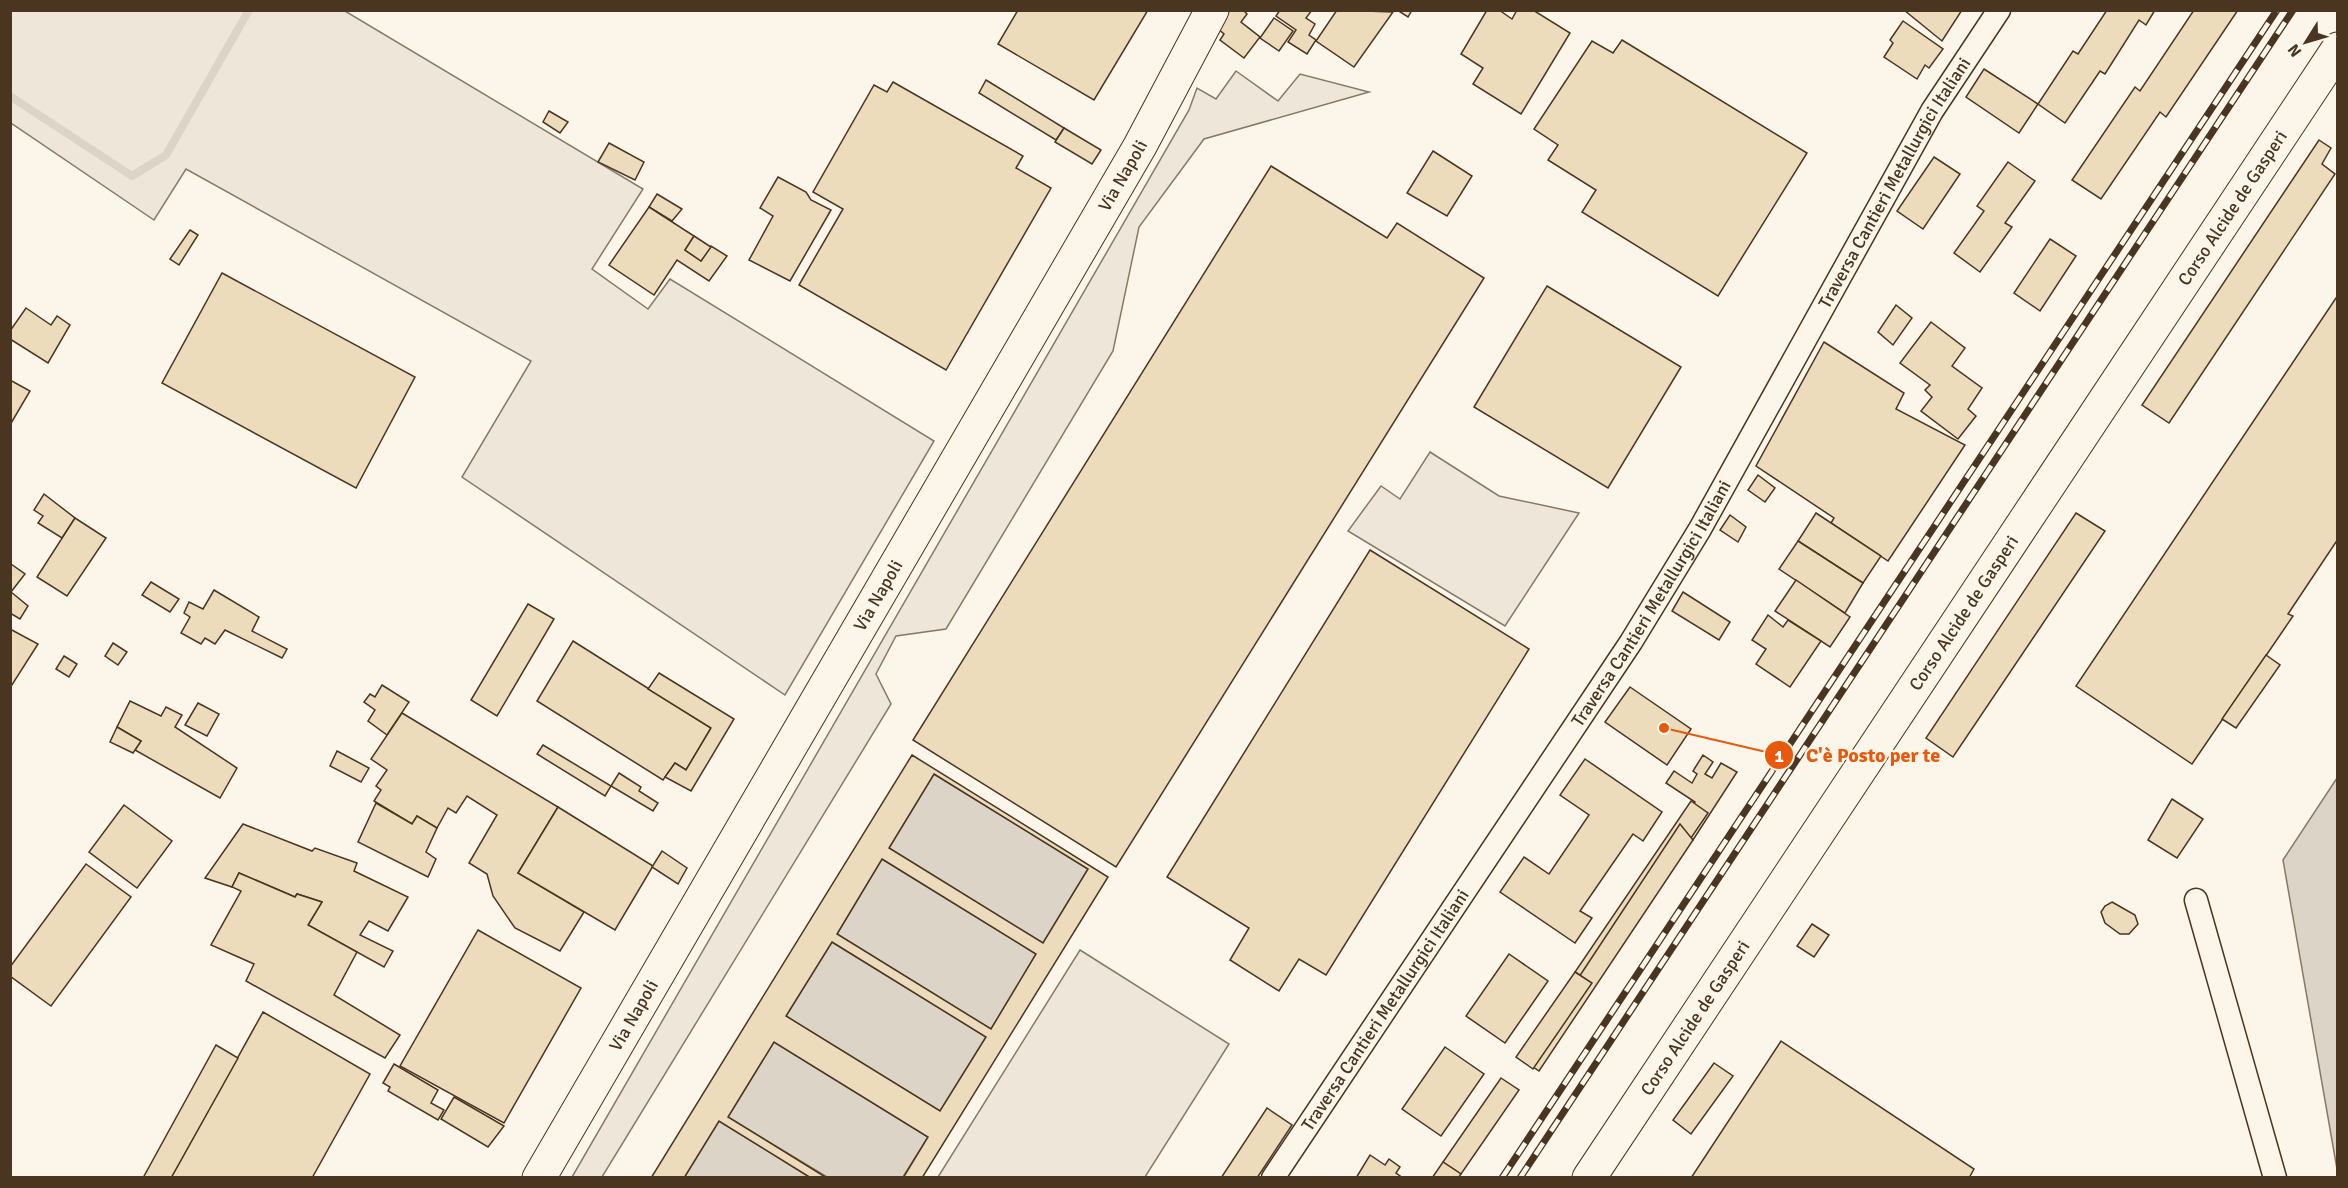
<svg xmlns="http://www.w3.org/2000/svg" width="2348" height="1188" viewBox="0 0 2348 1188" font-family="Signika,sans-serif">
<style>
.green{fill:#ede6d9;stroke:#887966;stroke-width:1.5}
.water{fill:#dcd4c6;stroke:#887966;stroke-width:1.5}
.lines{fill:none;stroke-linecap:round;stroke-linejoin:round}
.stream{stroke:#dcd4c6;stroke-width:8}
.building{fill:#ecdcbc;stroke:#4a3520;stroke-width:1.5;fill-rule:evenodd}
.street-casing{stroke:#4a3520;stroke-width:25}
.secondary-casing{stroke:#4a3520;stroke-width:35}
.street{stroke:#fbf6e9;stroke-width:22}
.secondary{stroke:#fbf6e9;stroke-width:33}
.rail-casing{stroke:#4a3520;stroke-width:7}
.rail{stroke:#fbf6e9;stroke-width:4.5;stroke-dasharray:14;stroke-linecap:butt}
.labels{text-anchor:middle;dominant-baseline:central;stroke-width:4.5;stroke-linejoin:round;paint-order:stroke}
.street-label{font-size:18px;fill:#4a3520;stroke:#fbf6e9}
.leader{fill:none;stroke:#e8590c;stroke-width:2}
.callout-dot{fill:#e8590c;stroke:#fbf6e9;stroke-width:2}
.mark-label{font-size:18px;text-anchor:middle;font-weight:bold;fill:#fff}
.callout-label{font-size:20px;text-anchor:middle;font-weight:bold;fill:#e8590c;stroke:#fbf6e9;stroke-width:4.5;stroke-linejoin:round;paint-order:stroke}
</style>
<rect width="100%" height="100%" fill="#fbf6e9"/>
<g class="green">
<path d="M 10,11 L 345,11 L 643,189 L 592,269 L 648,309 L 670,279 L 934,441 L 785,695 L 462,477 L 531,361 L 186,169 L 154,220 L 11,123 Z"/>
<path d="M 1236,71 L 1278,101 L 1300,74 L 1369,92 L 1204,139 L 1139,227 L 1113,351 L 946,629 L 896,636 L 876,674 L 891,704 L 602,1177 L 572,1177 L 1189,110 L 1197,88 L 1216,99 Z"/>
<path d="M 1430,452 L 1499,496 L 1579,513 L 1505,626 L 1348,531 L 1381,486 L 1400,499 Z"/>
<path d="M 1080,950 L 1229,1044 L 1145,1177 L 938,1177 Z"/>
</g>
<g class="water">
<path d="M 934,774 L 1088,869 L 1043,943 L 889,848 Z"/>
<path d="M 2337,778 L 2337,1169 L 2283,860 Z"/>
<path d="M 882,859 L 1036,954 L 991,1029 L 837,934 Z"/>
<path d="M 832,942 L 986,1037 L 940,1111 L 786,1016 Z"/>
<path d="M 774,1042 L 928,1137 L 903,1177 L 827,1177 L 728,1117 Z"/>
<path d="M 719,1121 L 811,1178 L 684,1178 Z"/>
</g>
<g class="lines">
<path class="stream" d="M 10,96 L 132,176 L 166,155 L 249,10"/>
</g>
<g class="building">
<path d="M 1018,10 L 1148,10 L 1094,100 L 998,44 Z"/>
<path d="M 1230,10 L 1243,10 L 1247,14 L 1241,22 L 1260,37 L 1244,58 L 1220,40 L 1224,34 L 1217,28 Z"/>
<path d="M 1280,10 L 1312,10 L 1306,18 L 1315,24 L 1309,35 L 1316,40 L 1307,54 L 1288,42 L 1296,30 L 1276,16 Z"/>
<path d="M 1337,10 L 1393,12 L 1354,67 L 1316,41 Z"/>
<path d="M 1397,10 L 1412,10 L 1408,17 Z"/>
<path d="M 1487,10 L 1499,10 L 1512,19 L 1517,10 L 1533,10 L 1570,33 L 1521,114 L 1473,84 L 1483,68 L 1461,54 Z"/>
<path d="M 1904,10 L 1962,10 L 1942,41 Z"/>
<path d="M 2107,10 L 2155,10 L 2146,25 L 2139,20 L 2105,74 L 2100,71 L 2065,123 L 2038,104 L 2073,51 L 2078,54 Z"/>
<path d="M 2194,10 L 2238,10 L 2166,117 L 2160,112 L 2101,199 L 2072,180 L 2135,87 L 2140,91 Z"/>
<path d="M 1274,18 L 1293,31 L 1279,51 L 1260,38 Z"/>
<path d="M 1903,21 L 1943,49 L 1929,68 L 1925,65 L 1917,79 L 1884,57 L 1893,43 L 1890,40 Z"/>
<path d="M 1622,40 L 1807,153 L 1718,296 L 1582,212 L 1596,190 L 1548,160 L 1558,145 L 1534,129 L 1592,41 L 1613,53 Z"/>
<path d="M 1984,69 L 2038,104 L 2019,133 L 1966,97 Z"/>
<path d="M 986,80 L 1064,128 L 1056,140 L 979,93 Z"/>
<path d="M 893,82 L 1023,156 L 1016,168 L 1051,188 L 946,370 L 799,285 L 843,209 L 813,192 L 874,85 L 887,92 Z"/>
<path d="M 549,111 L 568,122 L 560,133 L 543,122 Z"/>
<path d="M 1064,128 L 1101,150 L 1092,164 L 1055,142 Z"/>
<path d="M 2319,140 L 2331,148 L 2322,164 L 2335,174 L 2169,423 L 2142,405 Z"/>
<path d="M 609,143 L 644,162 L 635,180 L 598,162 Z"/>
<path d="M 1433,151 L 1472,176 L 1447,216 L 1407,193 Z"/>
<path d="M 1934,157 L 1960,174 L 1923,229 L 1897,211 Z"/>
<path d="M 2008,162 L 2035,181 L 2005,223 L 2012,227 L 1980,272 L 1954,253 L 1984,211 L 1977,206 Z"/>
<path d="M 1271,166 L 1387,238 L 1397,223 L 1484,278 L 1116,867 L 913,740 Z"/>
<path d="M 778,177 L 806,192 L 811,200 L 831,210 L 790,281 L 749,260 L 773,216 L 760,208 Z"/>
<path d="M 657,194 L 682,209 L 672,221 L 649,207 Z"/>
<path d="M 649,207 L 694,236 L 685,250 L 701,261 L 711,246 L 727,256 L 709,281 L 677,260 L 654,295 L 609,265 Z"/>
<path d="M 190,230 L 198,235 L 179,265 L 170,259 Z"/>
<path d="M 694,236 L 711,247 L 701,261 L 685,250 Z"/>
<path d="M 2050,239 L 2076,256 L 2040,311 L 2014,293 Z"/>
<path d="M 222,273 L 415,377 L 356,488 L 162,383 Z"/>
<path d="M 1547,286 L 1681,367 L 1608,488 L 1474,407 Z"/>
<path d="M 2338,295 L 2338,539 L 2288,614 L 2293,616 L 2192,764 L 2076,686 Z"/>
<path d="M 1896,305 L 1912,318 L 1893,345 L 1878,332 Z"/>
<path d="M 26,308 L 51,325 L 57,316 L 70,325 L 48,363 L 10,339 L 10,331 Z"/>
<path d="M 1931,322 L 1965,348 L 1952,366 L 1982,388 L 1968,409 L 1976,416 L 1958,439 L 1921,411 L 1932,397 L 1925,390 L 1930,385 L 1900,363 Z"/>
<path d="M 1824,342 L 1904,393 L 1896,409 L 1965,445 L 1888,561 L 1831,523 L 1834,518 L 1756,466 Z"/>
<path d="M 10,380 L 30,391 L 10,425 Z"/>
<path d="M 1758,475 L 1775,488 L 1765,502 L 1748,490 Z"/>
<path d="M 44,494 L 75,518 L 62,538 L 38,523 L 43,516 L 34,510 Z"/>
<path d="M 1816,513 L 1881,556 L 1863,583 L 1798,541 Z"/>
<path d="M 2076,513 L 2105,531 L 1953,757 L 1926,738 Z"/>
<path d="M 1730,515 L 1746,527 L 1738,542 L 1720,530 Z"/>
<path d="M 75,518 L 106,538 L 67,596 L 37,577 Z"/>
<path d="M 1798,541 L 1863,583 L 1845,613 L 1779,569 Z"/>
<path d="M 1370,550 L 1529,649 L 1326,975 L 1299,959 L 1279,991 L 1230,960 L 1249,928 L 1167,877 Z"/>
<path d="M 11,564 L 25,574 L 11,592 L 28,606 L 20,619 L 10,613 Z"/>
<path d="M 1796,580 L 1850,617 L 1830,647 L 1775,611 Z"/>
<path d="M 151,582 L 179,599 L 170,612 L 142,595 Z"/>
<path d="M 214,590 L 259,617 L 252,631 L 287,649 L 282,658 L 225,630 L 215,644 L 205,638 L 201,644 L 181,633 L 190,617 L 184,613 L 189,602 L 203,609 Z"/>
<path d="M 1683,592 L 1730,622 L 1719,640 L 1672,611 Z"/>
<path d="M 528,604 L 554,619 L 497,716 L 471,700 Z"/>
<path d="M 1768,615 L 1783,627 L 1788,620 L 1821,641 L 1790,687 L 1756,664 L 1766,649 L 1752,640 Z"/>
<path d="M 10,629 L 38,644 L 10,688 Z"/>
<path d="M 573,641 L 711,728 L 686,770 L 675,763 L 663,780 L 537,701 Z"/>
<path d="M 113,643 L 127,652 L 118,665 L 105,656 Z"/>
<path d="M 2266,655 L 2280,665 L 2236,728 L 2222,719 Z"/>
<path d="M 64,656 L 77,664 L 69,677 L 56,669 Z"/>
<path d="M 659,673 L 734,719 L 691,791 L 665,777 L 675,763 L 686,770 L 711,728 L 648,689 Z"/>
<path d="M 382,685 L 409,702 L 387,735 L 368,721 L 375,710 L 364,702 L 370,694 L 375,697 Z"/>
<path d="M 1630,687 L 1691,729 L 1667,765 L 1605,722 Z"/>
<path d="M 130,701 L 161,716 L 166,707 L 182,715 L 175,727 L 237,768 L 220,798 L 135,750 L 141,741 L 117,727 Z"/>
<path d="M 198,703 L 219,714 L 207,736 L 185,725 Z"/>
<path d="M 402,713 L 558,807 L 518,873 L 584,912 L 560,951 L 515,928 L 493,896 L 487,874 L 469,863 L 497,815 L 467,796 L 456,813 L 448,808 L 437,828 L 417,816 L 412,824 L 374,801 L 381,790 L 376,786 L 387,770 L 371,759 Z"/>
<path d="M 117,727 L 141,741 L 133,753 L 110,742 Z"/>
<path d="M 543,745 L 611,786 L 605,796 L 537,754 Z"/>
<path d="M 337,751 L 369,768 L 361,782 L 330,766 Z"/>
<path d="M 912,755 L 1108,877 L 922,1178 L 903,1178 L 928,1137 L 774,1042 L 728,1117 L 827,1178 L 811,1178 L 719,1121 L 684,1178 L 651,1178 ZM 934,774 L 1088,869 L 1043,943 L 889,848 ZM 882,859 L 1036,954 L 991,1029 L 837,934 ZM 832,942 L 986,1037 L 940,1111 L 786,1016 Z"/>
<path d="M 1703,755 L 1713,762 L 1705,774 L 1712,778 L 1721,763 L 1737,772 L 1693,840 L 1680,824 L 1695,802 L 1666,783 L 1674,771 L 1692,783 L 1697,774 L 1693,771 Z"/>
<path d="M 1585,759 L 1662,812 L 1643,841 L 1633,834 L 1580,911 L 1592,918 L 1575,943 L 1500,892 L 1524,857 L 1549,874 L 1589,815 L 1560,795 Z"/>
<path d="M 619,773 L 641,787 L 639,791 L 658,803 L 653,811 L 611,786 Z"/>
<path d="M 2172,799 L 2203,819 L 2177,858 L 2148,840 Z"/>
<path d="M 1691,801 L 1708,813 L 1592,983 L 1575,972 Z"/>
<path d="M 376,803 L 412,824 L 417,816 L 437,828 L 426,852 L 436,859 L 428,877 L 358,842 Z"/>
<path d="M 124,805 L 172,841 L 137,888 L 89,852 Z"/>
<path d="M 558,807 L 653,866 L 615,930 L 518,873 Z"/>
<path d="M 243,824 L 312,851 L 315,848 L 357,863 L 354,871 L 408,897 L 388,931 L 369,921 L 360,935 L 393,951 L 384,967 L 308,925 L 322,902 L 297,894 L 295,897 L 239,873 L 232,887 L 205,878 Z"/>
<path d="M 1680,824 L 1693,840 L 1539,1071 L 1520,1058 L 1576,974 L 1579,977 Z"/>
<path d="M 662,851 L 687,868 L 678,884 L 652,867 Z"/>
<path d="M 86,864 L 131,897 L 51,1006 L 10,976 L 10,967 Z"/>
<path d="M 239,873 L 295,897 L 297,894 L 322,902 L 308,925 L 357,952 L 334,995 L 400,1035 L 385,1058 L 246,981 L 254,964 L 211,945 L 241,891 L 232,887 Z"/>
<path d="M 2112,902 L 2135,915 L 2138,924 L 2129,934 L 2120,934 L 2105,923 L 2101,912 L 2105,906 Z"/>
<path d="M 1812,924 L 1829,935 L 1814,957 L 1797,946 Z"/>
<path d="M 478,930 L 581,988 L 504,1123 L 400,1066 Z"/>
<path d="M 1509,954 L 1548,981 L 1505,1043 L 1466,1016 Z"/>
<path d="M 1575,972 L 1592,983 L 1533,1069 L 1516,1057 Z"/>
<path d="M 263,1012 L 370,1074 L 312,1178 L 171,1178 Z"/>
<path d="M 1781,1041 L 1974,1169 L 1969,1178 L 1691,1178 Z"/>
<path d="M 216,1045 L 238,1058 L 171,1178 L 143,1178 Z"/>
<path d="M 1445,1047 L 1484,1074 L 1441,1136 L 1402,1109 Z"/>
<path d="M 1714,1063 L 1733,1076 L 1691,1134 L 1673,1120 Z"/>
<path d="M 394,1064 L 438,1090 L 431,1103 L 444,1110 L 438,1120 L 388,1091 L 390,1087 L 383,1083 Z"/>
<path d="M 1501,1078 L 1519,1090 L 1461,1174 L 1443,1162 Z"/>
<path d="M 454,1097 L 504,1126 L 488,1147 L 441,1119 Z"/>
<path d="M 1267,1108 L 1292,1125 L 1257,1178 L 1221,1178 Z"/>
<path d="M 1370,1155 L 1385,1165 L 1389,1159 L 1400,1167 L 1396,1173 L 1403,1178 L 1356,1178 Z"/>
<path d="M 1443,1162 L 1461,1174 L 1458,1178 L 1432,1178 Z"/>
</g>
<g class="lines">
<g class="street-casing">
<g id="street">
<path d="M 2196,900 L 2275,1178"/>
<path id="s1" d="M 1273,1178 L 1631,642 L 1700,529 L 1932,111 L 1999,10"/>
</g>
</g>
<g class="secondary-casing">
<g id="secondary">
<path id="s2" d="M 539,1178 L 1140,146 L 1212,10"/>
<path id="s3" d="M 1589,1178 L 2338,49"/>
</g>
</g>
<use href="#street" class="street"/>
<use href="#secondary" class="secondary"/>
<g class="rail-casing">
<g id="rail">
<path d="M 1502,1178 L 2277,10"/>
<path d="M 1520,1178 L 2293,10"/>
</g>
</g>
<use href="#rail" class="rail"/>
</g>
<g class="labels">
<g class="street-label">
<text stroke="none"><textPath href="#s2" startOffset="1160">Via Napoli</textPath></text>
<text stroke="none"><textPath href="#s1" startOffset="1174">Traversa Cantieri Metallurgici Italiani</textPath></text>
<text stroke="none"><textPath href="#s3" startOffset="1164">Corso Alcide de Gasperi</textPath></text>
<text stroke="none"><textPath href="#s2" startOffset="674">Via Napoli</textPath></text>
<text stroke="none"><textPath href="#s1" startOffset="688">Traversa Cantieri Metallurgici Italiani</textPath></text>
<text stroke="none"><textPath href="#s3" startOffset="678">Corso Alcide de Gasperi</textPath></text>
<text stroke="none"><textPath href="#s1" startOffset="202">Traversa Cantieri Metallurgici Italiani</textPath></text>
<text stroke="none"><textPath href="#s2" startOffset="188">Via Napoli</textPath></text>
<text stroke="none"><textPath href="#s3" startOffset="192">Corso Alcide de Gasperi</textPath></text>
</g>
</g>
<path class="leader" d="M1664 728L1779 755"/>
<g class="callout-dot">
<circle cx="1664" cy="728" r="6"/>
<circle cx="1779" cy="755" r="15"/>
</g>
<g class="mark-label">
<text x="1779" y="762">1</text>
</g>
<g class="callout-label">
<text x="1873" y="762">C'è Posto per te</text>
</g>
<rect width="2348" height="1188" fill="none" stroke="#4a3520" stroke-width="24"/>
<g transform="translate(2306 42) rotate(233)" stroke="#fbf6e9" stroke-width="4.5" paint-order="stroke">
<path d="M0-4.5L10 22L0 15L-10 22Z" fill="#4a3520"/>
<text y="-9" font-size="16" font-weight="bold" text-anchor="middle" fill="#4a3520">N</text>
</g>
</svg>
